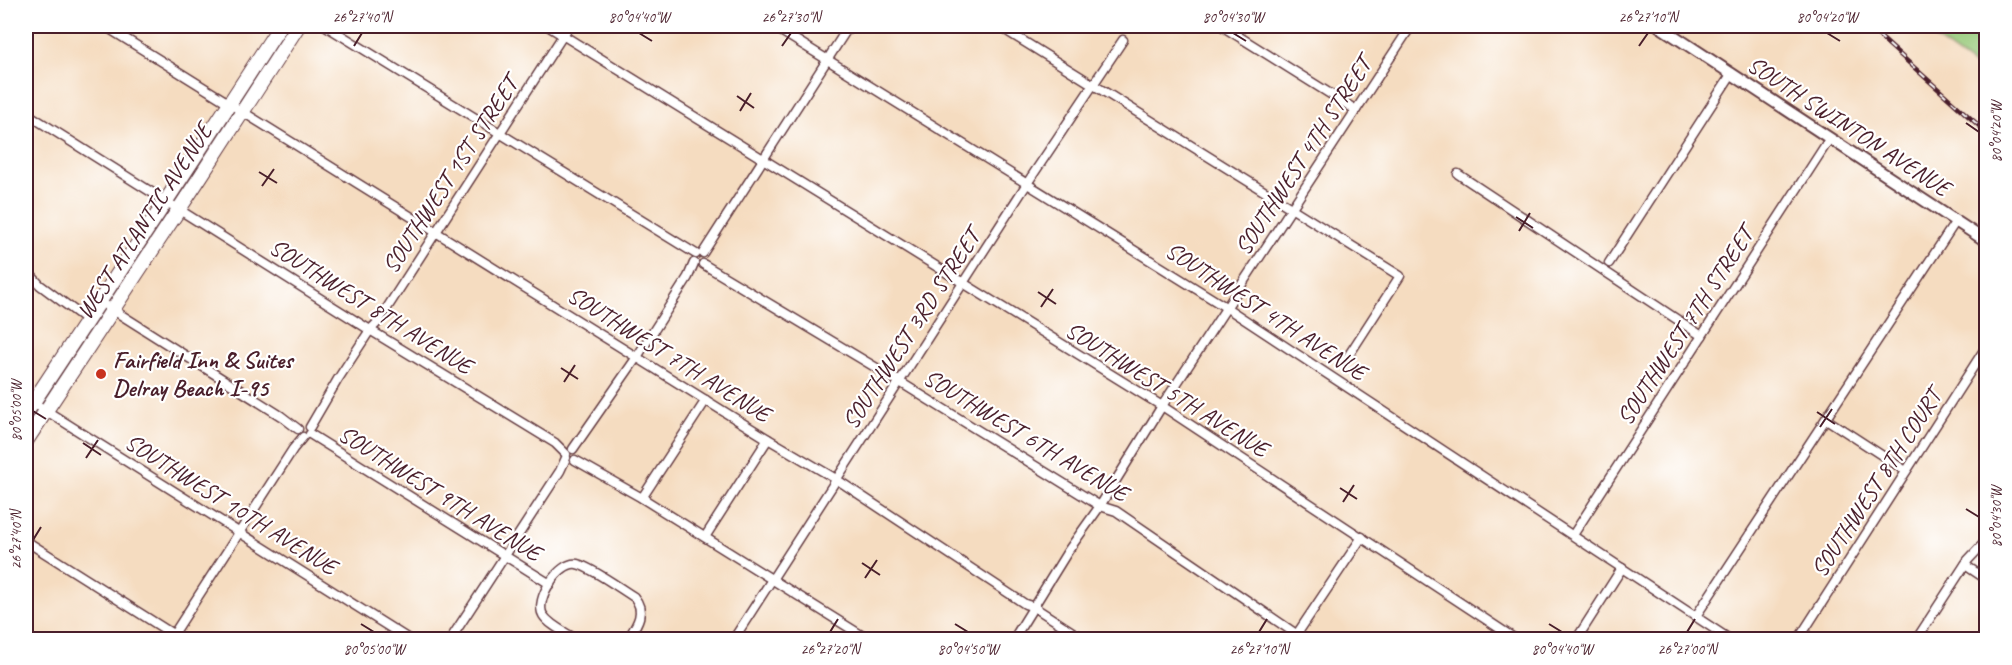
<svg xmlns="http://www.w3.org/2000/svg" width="2012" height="665" viewBox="0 0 2012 665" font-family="Caveat,sans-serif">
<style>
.grass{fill:#97c979;stroke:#707452;stroke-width:1.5}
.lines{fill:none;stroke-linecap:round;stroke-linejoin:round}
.minor-casing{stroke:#643b41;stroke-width:11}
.tertiary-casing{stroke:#643b41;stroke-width:14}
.primary-casing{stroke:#643b41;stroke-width:16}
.minor{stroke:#fff;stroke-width:8}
.tertiary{stroke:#fff;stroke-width:10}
.primary{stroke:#fff;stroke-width:14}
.rail-casing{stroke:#4a1f2b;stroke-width:4.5}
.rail{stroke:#fff;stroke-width:2;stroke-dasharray:7;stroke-linecap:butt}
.ticks{fill:none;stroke:#4a1f2b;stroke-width:2}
.poi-dot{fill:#c8321e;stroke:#fff;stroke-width:2}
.labels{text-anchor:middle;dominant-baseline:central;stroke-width:4.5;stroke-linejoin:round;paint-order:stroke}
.street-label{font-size:24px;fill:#4a1f2b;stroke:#fff}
.poi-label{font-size:24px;font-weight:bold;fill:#4a1f2b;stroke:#fff;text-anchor:start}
.neatline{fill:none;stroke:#4a1f2b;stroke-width:2}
.ticks-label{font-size:15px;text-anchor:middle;fill:#4a1f2b}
</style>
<rect width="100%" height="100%" fill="#fff"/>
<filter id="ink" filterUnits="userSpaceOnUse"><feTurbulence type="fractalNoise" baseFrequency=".0167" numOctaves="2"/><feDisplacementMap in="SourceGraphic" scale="12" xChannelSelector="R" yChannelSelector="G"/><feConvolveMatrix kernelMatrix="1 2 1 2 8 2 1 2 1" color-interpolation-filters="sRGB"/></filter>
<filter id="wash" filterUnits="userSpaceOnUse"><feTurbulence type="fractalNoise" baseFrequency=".008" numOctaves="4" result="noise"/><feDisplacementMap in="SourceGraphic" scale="24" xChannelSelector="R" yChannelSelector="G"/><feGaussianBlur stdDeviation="1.35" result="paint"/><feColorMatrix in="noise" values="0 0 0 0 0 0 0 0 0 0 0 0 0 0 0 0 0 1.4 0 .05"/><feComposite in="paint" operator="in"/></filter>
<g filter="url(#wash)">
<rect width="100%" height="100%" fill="#f5dcc0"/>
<path class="grass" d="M 1924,26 L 1986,26 L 1986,74 L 1925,31 Z"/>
</g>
<g filter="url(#ink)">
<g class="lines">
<g class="minor-casing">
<g id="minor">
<path d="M 105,26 L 768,439 L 836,479 L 1025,604 L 1034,607 L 1085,640"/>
<path d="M 326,26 L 696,254"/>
<path d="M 548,26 L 1162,406 L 1517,640"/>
<path d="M 773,26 L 1227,308 L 1731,640"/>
<path d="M 999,26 L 1400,276 L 1347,358"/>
<path d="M 1222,26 L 1356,110"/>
<path d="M 26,113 L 370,330 L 555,443 L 566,454"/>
<path d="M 1458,174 L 1702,336"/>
<path d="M 703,253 L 849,26"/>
<path d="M 1609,263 L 1732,73"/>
<path d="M 703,264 L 895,379 L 1100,506 L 1116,511 L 1305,640"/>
<path d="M 26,270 L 40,285 L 87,320"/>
<path d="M 99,301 L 281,416 L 298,429"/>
<path d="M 26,398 L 410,640"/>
<path d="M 1826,419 L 1906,471"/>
<path d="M 310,427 L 338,379 L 370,330 L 378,322 L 569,26"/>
<path d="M 310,434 L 550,584"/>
<path d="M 573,449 L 637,357 L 688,277 L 694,263"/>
<path d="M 575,460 L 642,498 L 869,640"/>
<path d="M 642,498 L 706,400"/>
<path d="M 1573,535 L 1830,138"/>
<path d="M 705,537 L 768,439"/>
<path d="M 26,541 L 182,640"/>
<path d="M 1965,565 L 1986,579"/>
<path d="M 1696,616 L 1956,221"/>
<path d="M 170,640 L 293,449 L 303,437"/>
<path d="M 450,640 L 560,471 L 566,458"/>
<path d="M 577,640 C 567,633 550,626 543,615 C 534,600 559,561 577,564 C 591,567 621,589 634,597 C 647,612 636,626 627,640"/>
<path d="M 733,640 L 1030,179 L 1123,40"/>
<path d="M 1013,640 L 1068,551 L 1100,506 L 1162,406 L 1411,26"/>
<path d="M 1293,640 L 1362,537"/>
<path d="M 1576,640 L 1622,568"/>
<path d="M 1798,640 L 1986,347"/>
<path d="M 1916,640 L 1968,560 L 1986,541"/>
</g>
</g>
<g class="tertiary-casing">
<path id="tertiary" d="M 1659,26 L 1986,241"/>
</g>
<g class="primary-casing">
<g id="primary">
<path d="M 26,413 L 166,201 L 280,26"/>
<path d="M 26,441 L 197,182 L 298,26"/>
</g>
</g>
<use href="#minor" class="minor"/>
<use href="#tertiary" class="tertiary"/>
<use href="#primary" class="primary"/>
<g class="rail-casing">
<path id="rail" d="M 1868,26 L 1986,132"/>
</g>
<use href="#rail" class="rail"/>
</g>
</g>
<path class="ticks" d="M 639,33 L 652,41M 1233,33 L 1246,41M 1827,33 L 1840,41M 354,46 L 362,33M 782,46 L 791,33M 1639,46 L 1648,33M 737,96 L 754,108M 740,111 L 751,93M 1966,123 L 1979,132M 259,172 L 277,183M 262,186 L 274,169M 1516,217 L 1533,228M 1519,231 L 1530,213M 1038,292 L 1056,304M 1041,307 L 1053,289M 561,368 L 578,379M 564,382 L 575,365M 33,411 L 46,419M 1817,412 L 1835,424M 1820,427 L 1832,409M 83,443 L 101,455M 86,458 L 98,440M 1340,488 L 1357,499M 1343,502 L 1354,485M 1966,509 L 1979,517M 33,540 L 41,527M 862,563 L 880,575M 865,578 L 877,560M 361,624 L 374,632M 955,624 L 968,632M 1549,624 L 1562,632M 830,632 L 838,619M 1259,632 L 1267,619M 1687,632 L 1695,619"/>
<circle class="poi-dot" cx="101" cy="374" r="6"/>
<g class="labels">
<g class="street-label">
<text transform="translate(1849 126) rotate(33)">SOUTH SWINTON AVENUE</text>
<text transform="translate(1303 156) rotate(-57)">SOUTHWEST 4TH STREET</text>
<text transform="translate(450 175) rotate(-57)">SOUTHWEST 1ST STREET</text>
<text transform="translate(144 221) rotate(-57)">WEST ATLANTIC AVENUE</text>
<text transform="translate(371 306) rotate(32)">SOUTHWEST 8TH AVENUE</text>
<text transform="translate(1266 311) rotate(33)">SOUTHWEST 4TH AVENUE</text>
<text transform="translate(1685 326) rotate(-57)">SOUTHWEST 7TH STREET</text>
<text transform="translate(911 329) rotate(-57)">SOUTHWEST 3RD STREET</text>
<text transform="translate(669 354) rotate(32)">SOUTHWEST 7TH AVENUE</text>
<text transform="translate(1167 389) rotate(32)">SOUTHWEST 5TH AVENUE</text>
<text transform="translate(1026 435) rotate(31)">SOUTHWEST 6TH AVENUE</text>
<text transform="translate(1876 483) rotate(-57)">SOUTHWEST 8TH COURT</text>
<text transform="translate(440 493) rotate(32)">SOUTHWEST 9TH AVENUE</text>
<text transform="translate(231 504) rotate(32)">SOUTHWEST 10TH AVENUE</text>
</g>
<g class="poi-label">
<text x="113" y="360">Fairfield Inn &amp; Suites<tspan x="113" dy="28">Delray Beach I-95</tspan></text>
</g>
</g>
<rect width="2012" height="665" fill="none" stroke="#fff" stroke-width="66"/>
<rect x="33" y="33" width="1946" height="599" class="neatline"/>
<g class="ticks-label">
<text x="362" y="22">26°27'40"N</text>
<text x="639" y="22">80°04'40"W</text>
<text x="791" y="22">26°27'30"N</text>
<text x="1233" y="22">80°04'30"W</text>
<text x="1648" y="22">26°27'10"N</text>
<text x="1827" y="22">80°04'20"W</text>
<text transform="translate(1996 132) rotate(-90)" y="5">80°04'20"W</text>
<text transform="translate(16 411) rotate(-90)" y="5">80°05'00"W</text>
<text transform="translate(1996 517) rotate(-90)" y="5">80°04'30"W</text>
<text transform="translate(16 540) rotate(-90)" y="5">26°27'40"N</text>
<text x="374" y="654">80°05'00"W</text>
<text x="830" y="654">26°27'20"N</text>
<text x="968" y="654">80°04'50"W</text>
<text x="1259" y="654">26°27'10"N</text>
<text x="1562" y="654">80°04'40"W</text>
<text x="1687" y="654">26°27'00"N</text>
</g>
</svg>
